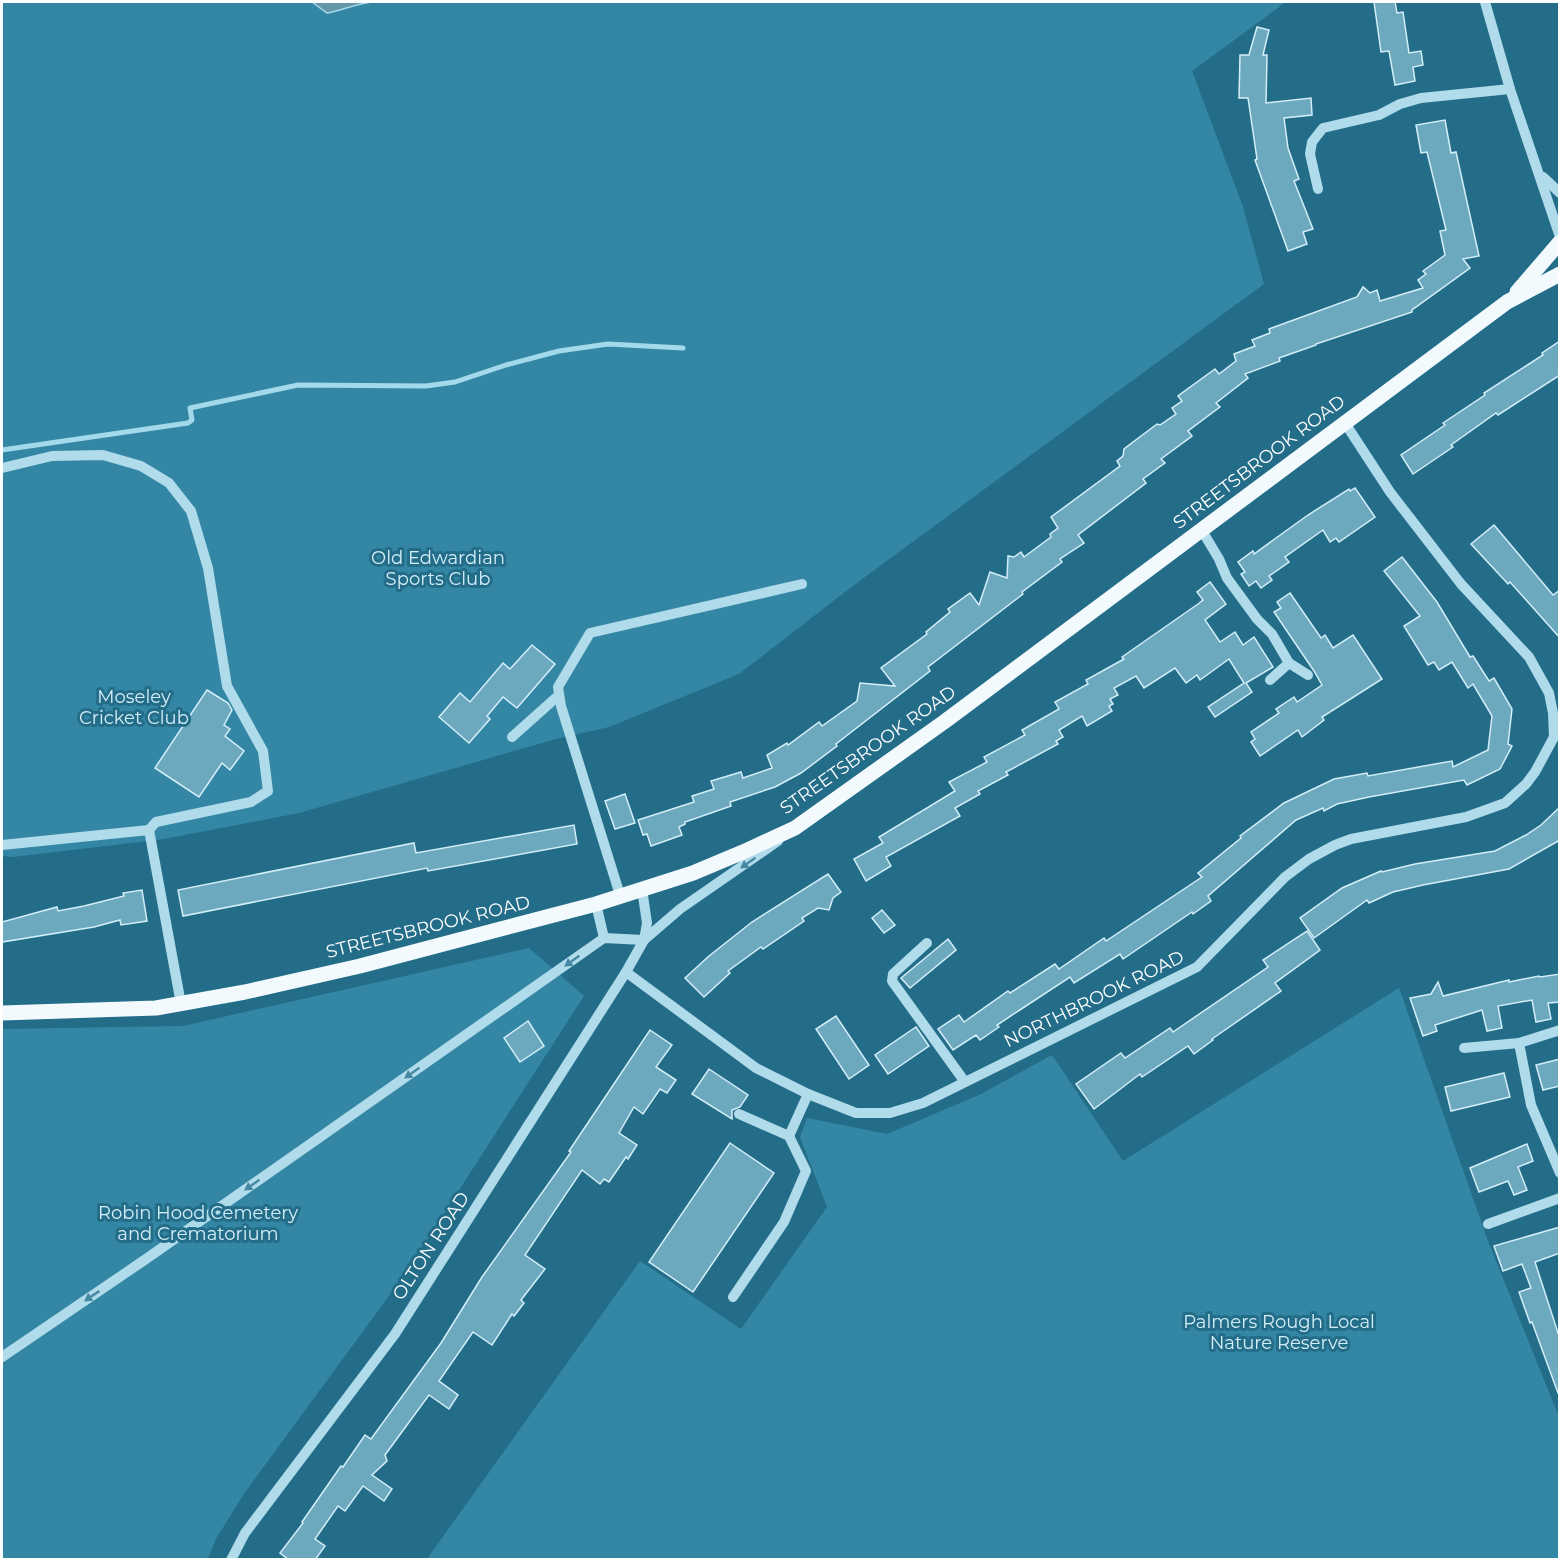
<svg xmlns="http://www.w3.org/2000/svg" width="1561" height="1561" viewBox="0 0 1561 1561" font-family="Montserrat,sans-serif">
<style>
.green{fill:#3487a4}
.water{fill:#6597a9;stroke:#a3daeb;stroke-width:1.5}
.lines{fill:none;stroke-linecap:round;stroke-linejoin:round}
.stream{stroke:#a3daeb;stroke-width:5}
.building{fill:#6ca9bf;stroke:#d3eef8;stroke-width:1.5}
.minor{stroke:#afdbea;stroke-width:10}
.major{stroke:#f3fafe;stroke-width:15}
.oneway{fill:#4688a1}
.labels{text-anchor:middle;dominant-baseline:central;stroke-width:6;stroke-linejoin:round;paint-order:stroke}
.street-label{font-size:18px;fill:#fff;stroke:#236d89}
.park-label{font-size:18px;fill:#d3eef8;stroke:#236d89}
</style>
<rect width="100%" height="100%" fill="#236d89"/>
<g class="green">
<path d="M 2,2 L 1286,2 L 1192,71 L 1243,207 L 1264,284 L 854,585 L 739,674 L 609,727 L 556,739 L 299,813 L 164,839 L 13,857 L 2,856 Z"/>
<path d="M 529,948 L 584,996 L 405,1274 L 243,1495 L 216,1539 L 208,1559 L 2,1559 L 2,1029 L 183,1026 Z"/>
<path d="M 1399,988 L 1488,1241 L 1559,1417 L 1559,1559 L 427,1559 L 640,1261 L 741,1329 L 827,1207 L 800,1137 L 807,1118 L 887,1134 L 979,1095 L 1052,1055 L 1123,1161 Z"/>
</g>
<path class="water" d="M 312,2 L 372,2 C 355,4 344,10 327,13 Z"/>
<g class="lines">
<path class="stream" d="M 2,450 L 188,423 L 192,420 L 190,408 L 298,385 L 426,386 L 455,382 L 506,365 L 559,351 L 608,344 L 683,348"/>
</g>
<g class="building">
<path d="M 1374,2 L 1395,2 L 1397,13 L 1403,12 L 1409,53 L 1421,51 L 1423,65 L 1413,67 L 1415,81 L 1395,85 L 1389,51 L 1381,52 Z"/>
<path d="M 1257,27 L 1269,30 L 1263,55 L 1267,55 L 1266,103 L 1311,98 L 1312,115 L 1284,118 L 1288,148 L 1299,179 L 1294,181 L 1313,229 L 1303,232 L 1307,244 L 1288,251 L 1255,160 L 1257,159 L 1248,98 L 1239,98 L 1240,55 L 1249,55 Z"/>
<path d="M 1445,120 L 1451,153 L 1456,152 L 1479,256 L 1463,259 L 1470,268 L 1412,310 L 1412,312 L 1316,344 L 1316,345 L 1279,358 L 1280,361 L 1245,374 L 1248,378 L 1216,403 L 1220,407 L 1188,431 L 1192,436 L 1161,459 L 1165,463 L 1143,479 L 1146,483 L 1078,535 L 1084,543 L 1060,559 L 1062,562 L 1022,592 L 1023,594 L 928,667 L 930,671 L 836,744 L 837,746 L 801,773 L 775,787 L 730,802 L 731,806 L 685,822 L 685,824 L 679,827 L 682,835 L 651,846 L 647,834 L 643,835 L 638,820 L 694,802 L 692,796 L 714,789 L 711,781 L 741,772 L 743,778 L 772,768 L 767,755 L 787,743 L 788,745 L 819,722 L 822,726 L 857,701 L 860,683 L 895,686 L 881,668 L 927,634 L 926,632 L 950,612 L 948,609 L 970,593 L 979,605 L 990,572 L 1007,578 L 1008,556 L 1014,557 L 1021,552 L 1024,557 L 1051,537 L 1050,534 L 1058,528 L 1051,517 L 1120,466 L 1117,461 L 1123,456 L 1124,449 L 1157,424 L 1160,425 L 1176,414 L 1172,408 L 1182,401 L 1178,396 L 1215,369 L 1219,374 L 1236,361 L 1234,354 L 1255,346 L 1252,340 L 1270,333 L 1269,329 L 1357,297 L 1363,287 L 1370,293 L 1377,290 L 1380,301 L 1423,288 L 1418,280 L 1426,274 L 1423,271 L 1445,255 L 1440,231 L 1446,230 L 1427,152 L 1421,153 L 1416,125 Z"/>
<path d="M 1560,341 L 1560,375 L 1498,415 L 1496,413 L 1451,445 L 1453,447 L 1413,474 L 1401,455 L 1445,425 L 1443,423 L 1485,395 L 1484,393 L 1543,355 L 1542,353 Z"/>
<path d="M 1355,488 L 1375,517 L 1339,542 L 1336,538 L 1330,542 L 1323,530 L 1285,557 L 1289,562 L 1269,576 L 1272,580 L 1261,588 L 1256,581 L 1249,586 L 1241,574 L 1245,572 L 1238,562 L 1253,551 L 1254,554 L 1308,515 L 1349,489 L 1350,491 Z"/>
<path d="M 1494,525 L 1553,595 L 1560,590 L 1560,638 L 1510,582 L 1508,584 L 1471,544 Z"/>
<path d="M 1402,557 L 1437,602 L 1470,657 L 1473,656 L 1489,681 L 1494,678 L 1512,709 L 1508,744 L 1512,746 L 1500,769 L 1467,785 L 1464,780 L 1369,797 L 1337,804 L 1324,811 L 1323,808 L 1296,820 L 1208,896 L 1211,901 L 1193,914 L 1192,912 L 1123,959 L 1120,954 L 1074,983 L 1070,977 L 997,1025 L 999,1027 L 980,1040 L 976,1035 L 953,1050 L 938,1029 L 959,1015 L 964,1022 L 1008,991 L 1010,993 L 1055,964 L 1059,969 L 1104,938 L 1106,941 L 1202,877 L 1198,873 L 1241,838 L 1240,836 L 1284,803 L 1334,779 L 1367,773 L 1368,776 L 1452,761 L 1453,767 L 1488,750 L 1492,716 L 1473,684 L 1468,688 L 1452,662 L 1439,670 L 1434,662 L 1428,665 L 1404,626 L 1420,616 L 1384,571 Z"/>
<path d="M 1210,582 L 1226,604 L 1205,620 L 1220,642 L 1235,632 L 1243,645 L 1254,637 L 1273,667 L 1246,683 L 1252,692 L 1215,717 L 1208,707 L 1244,683 L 1229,659 L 1200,680 L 1197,675 L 1186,683 L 1175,668 L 1144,688 L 1136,676 L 1114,688 L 1118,695 L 1110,699 L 1113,704 L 1109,706 L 1112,711 L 1087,726 L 1082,716 L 1059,730 L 1063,737 L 1056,741 L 1058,744 L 1006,772 L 1008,775 L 978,791 L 980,794 L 955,808 L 960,816 L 886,857 L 891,866 L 866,881 L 854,859 L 883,843 L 879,837 L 955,791 L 949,782 L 987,762 L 984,757 L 1025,735 L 1022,730 L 1059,709 L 1055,702 L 1088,684 L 1086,680 L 1124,659 L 1122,657 L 1198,604 L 1203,600 L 1197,592 Z"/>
<path d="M 1290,593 L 1321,638 L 1325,635 L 1333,648 L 1353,635 L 1382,679 L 1322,717 L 1324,720 L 1302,737 L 1298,730 L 1260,756 L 1251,742 L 1255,739 L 1251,732 L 1279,713 L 1276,709 L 1294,697 L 1297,702 L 1322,685 L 1314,671 L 1274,612 L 1281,608 L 1277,602 Z"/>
<path d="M 532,645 L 555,664 L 517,708 L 503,697 L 487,716 L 490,719 L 469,743 L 439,717 L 460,693 L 470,702 L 503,663 L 510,669 Z"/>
<path d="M 207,690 L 228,703 L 232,710 L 224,725 L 230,729 L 225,736 L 244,751 L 230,770 L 222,763 L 199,797 L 155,768 Z"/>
<path d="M 625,794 L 635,823 L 615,829 L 605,801 Z"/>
<path d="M 1560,807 L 1560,840 L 1509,869 L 1423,885 L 1393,892 L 1369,903 L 1367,900 L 1314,938 L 1300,918 L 1342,888 L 1381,871 L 1382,872 L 1415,864 L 1495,851 L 1526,835 L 1541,825 Z"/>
<path d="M 574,825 L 577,844 L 428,871 L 427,868 L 183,916 L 178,890 L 414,843 L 416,853 Z"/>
<path d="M 828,874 L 841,892 L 833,898 L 829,910 L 818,908 L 802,918 L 804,921 L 763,949 L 761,947 L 728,971 L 730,973 L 704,997 L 685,978 L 709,956 L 752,922 Z"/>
<path d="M 142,890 L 147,921 L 121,925 L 120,920 L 94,927 L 2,942 L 2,922 L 57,907 L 58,911 L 84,906 L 124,896 L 123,893 Z"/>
<path d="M 882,910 L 895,925 L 884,933 L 872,918 Z"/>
<path d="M 1307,931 L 1320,950 L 1275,983 L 1281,991 L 1212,1039 L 1213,1040 L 1194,1054 L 1188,1046 L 1142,1077 L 1140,1074 L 1094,1109 L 1076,1084 L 1121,1053 L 1125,1058 L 1170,1028 L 1173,1032 L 1268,967 L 1263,960 Z"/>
<path d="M 948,939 L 956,950 L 910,988 L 901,978 Z"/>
<path d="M 1560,974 L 1560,1002 L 1548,1003 L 1551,1019 L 1536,1022 L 1532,1000 L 1498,1006 L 1502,1028 L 1487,1031 L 1482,1010 L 1435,1025 L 1437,1031 L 1423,1036 L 1410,998 L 1431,994 L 1438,982 L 1443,996 L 1509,980 L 1509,982 L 1539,976 L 1540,977 Z"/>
<path d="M 836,1016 L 869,1065 L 849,1079 L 816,1029 Z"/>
<path d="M 528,1021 L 544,1046 L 520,1062 L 504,1038 Z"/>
<path d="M 916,1027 L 929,1046 L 888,1074 L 875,1055 Z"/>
<path d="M 650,1030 L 672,1045 L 656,1067 L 676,1080 L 667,1093 L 660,1089 L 643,1114 L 634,1107 L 619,1133 L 637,1145 L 628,1159 L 626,1157 L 609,1182 L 604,1179 L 600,1184 L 582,1170 L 525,1255 L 545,1269 L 521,1300 L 524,1303 L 514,1316 L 512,1314 L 492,1345 L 473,1332 L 439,1381 L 458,1395 L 449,1409 L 429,1395 L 385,1455 L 387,1461 L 372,1475 L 392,1489 L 384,1501 L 363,1486 L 345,1511 L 338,1506 L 315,1539 L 325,1546 L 315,1560 L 289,1560 L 280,1553 L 303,1523 L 302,1522 L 341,1466 L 343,1467 L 365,1435 L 371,1439 L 441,1343 L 482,1277 L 571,1152 L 569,1151 Z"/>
<path d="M 1560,1059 L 1560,1086 L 1543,1090 L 1536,1065 Z"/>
<path d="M 709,1069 L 748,1095 L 740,1107 L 732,1110 L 732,1119 L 692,1094 Z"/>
<path d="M 1504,1073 L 1510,1097 L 1451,1111 L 1445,1087 Z"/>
<path d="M 730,1143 L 774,1173 L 693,1292 L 649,1262 Z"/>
<path d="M 1527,1144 L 1533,1161 L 1518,1167 L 1527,1190 L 1514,1195 L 1508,1181 L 1479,1192 L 1470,1168 Z"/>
<path d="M 1560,1227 L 1560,1253 L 1535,1262 L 1560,1339 L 1560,1393 L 1558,1393 L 1532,1322 L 1530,1323 L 1519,1292 L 1531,1288 L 1522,1264 L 1503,1271 L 1494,1246 Z"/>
</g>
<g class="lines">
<g class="minor">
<path d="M 1485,2 L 1510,89 L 1559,234"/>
<path d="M 1543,177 L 1560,193"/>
<path d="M 1318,189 L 1310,154 L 1312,142 L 1323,128 L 1379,115 L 1400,104 L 1421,98 L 1510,89"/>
<path d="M 2,468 L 52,456 L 103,455 L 141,466 L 169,483 L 191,511 L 208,568 L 227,686 L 263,751 L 268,791 L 251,802 L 156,822 L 149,830 L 181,1004"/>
<path d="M 1201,529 L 1219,559 L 1227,578 L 1257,619 L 1272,634 L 1289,663 L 1270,680"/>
<path d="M 1289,663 L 1308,675"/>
<path d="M 512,737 L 559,695"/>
<path d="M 2,845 L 149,830"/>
<path d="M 620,895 L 561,706 L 558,687 L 590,633 L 802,584"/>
<path d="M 596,904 L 604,938"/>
<path d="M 927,943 L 893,974 L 892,981 L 965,1082"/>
<path d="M 626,972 L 756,1068 L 808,1094 L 856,1113 L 890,1113 L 923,1103 L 1197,967 L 1285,877 L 1309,859 L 1335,845 L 1351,839 L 1466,817 L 1505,803 L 1526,784 L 1535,772 L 1554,737 L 1553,713 L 1549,693 L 1529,657 L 1461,584 L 1390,492 L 1345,423"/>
<path d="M 1560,1030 L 1519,1043 L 1531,1105 L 1560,1173"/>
<path d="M 1464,1048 L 1519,1043"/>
<path d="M 789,1136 L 808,1094"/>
<path d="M 1488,1224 L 1560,1198"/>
<path d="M 733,1297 L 784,1222 L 806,1171 L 789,1136 L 739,1114"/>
<path d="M 2,1357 L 146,1259 L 604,938 L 644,940 L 680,909 L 778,841"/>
<path d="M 231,1560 L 245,1533 L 395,1334 L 626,972 L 644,940 L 647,923 L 642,889"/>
</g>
<g class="major">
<path d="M 1517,292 L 1560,242"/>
<path d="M 2,1013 L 156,1008 L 245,992 L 360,966 L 596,904 L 693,873 L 743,852 L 795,828 L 944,722 L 1507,302 L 1560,274"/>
</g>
</g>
<defs><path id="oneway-solid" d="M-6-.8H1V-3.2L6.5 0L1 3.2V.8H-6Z" transform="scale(1.5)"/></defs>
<g class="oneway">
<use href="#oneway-solid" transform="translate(748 863) rotate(145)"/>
<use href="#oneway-solid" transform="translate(572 961) rotate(144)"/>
<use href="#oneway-solid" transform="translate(412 1073) rotate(145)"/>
<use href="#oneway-solid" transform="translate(252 1185) rotate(145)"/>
<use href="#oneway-solid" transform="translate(92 1296) rotate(146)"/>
</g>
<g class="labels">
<g class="street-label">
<text transform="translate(1259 462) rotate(-37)">STREETSBROOK ROAD</text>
<text transform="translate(868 750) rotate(-35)">STREETSBROOK ROAD</text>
<text transform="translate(428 927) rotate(-14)">STREETSBROOK ROAD</text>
<text transform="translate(1094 999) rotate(-26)">NORTHBROOK ROAD</text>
<text transform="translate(431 1246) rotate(-57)">OLTON ROAD</text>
</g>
<g class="park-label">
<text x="438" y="558">Old Edwardian<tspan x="438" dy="21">Sports Club</tspan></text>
<text x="134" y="697">Moseley<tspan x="134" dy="21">Cricket Club</tspan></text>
<text x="198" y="1213">Robin Hood Cemetery<tspan x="198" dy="21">and Crematorium</tspan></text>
<text x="1279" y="1322">Palmers Rough Local<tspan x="1279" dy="21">Nature Reserve</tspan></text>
</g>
</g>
<rect width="1561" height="1561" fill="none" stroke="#ffffff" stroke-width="6"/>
</svg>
